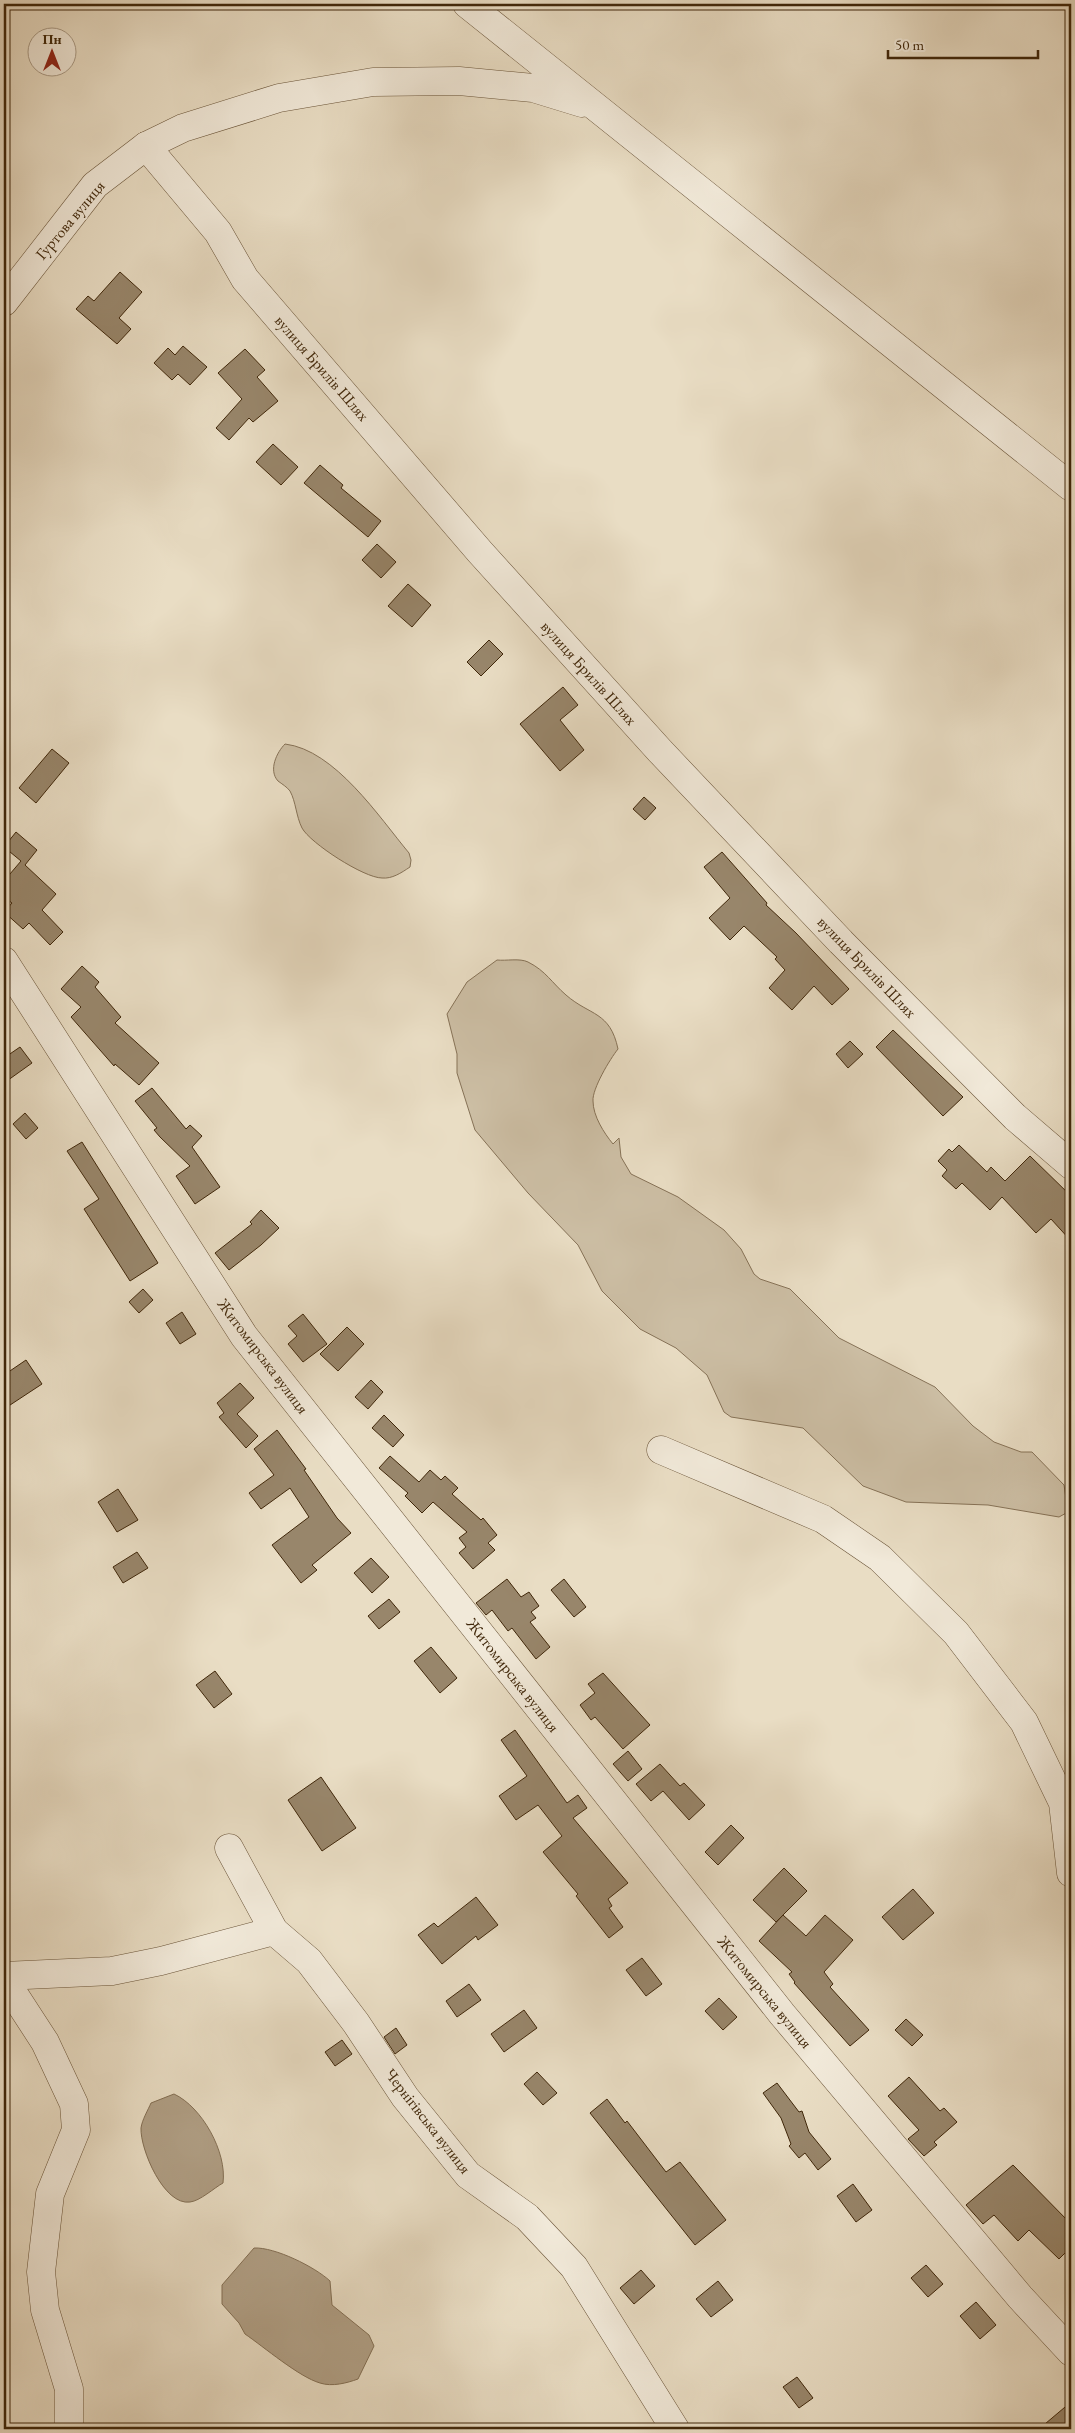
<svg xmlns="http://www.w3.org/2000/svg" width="1075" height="2433" viewBox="0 0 1075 2433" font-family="'EB Garamond',serif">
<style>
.green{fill:#ccbea4;stroke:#867257}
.water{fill:#b09f85;stroke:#836f54}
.building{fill:#98866b;stroke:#40270a}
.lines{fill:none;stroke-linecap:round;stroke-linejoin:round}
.minor-casing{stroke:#6a5438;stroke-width:29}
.minor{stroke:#f1e9d9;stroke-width:28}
.labels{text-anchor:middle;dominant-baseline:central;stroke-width:4;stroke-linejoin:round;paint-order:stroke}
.street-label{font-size:16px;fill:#40270a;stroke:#f1e9d9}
</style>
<rect width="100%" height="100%" fill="#e9ddc4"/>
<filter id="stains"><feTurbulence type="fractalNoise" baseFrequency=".004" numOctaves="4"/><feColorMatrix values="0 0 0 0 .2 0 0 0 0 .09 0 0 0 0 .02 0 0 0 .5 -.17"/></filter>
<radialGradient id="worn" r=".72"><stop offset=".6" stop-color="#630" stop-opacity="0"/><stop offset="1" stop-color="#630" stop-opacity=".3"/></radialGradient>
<g class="green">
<path d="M 285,744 C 335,750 379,817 409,853 L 411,860 L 410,867 C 401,873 392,879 382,878 C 364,878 310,843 302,828 C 296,816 296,802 290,791 C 287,787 282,784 278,781 C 268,770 277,752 285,744 Z"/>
<path d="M 497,960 C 506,961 520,958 528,962 C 546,971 552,983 566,995 C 590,1016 610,1011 618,1049 C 610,1059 592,1089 593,1101 C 593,1116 604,1133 613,1144 L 619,1138 L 621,1157 L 631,1174 L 678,1197 L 724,1230 L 741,1249 L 754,1274 L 760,1279 L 790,1289 L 839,1338 L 935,1387 L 973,1426 L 994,1442 L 1021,1452 L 1032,1452 L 1064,1485 L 1068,1512 L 1059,1517 L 988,1505 L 906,1502 L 863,1486 L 803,1428 L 731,1417 L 724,1412 L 707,1375 L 676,1348 L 640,1329 L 602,1291 L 578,1245 L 528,1193 L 475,1130 L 457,1073 L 457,1054 L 447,1014 L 467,982 Z"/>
</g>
<g class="water">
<path d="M 174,2094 C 202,2107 227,2152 223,2183 C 214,2188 200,2201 190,2202 C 164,2206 140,2149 141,2128 C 142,2120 148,2110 151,2103 Z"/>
<path d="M 254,2248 C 275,2247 315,2267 330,2281 L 332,2305 L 369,2335 L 374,2346 L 358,2379 C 347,2383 332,2387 320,2383 C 299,2377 264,2347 245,2334 L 239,2323 L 222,2304 L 222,2285 Z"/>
</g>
<g class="building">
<path d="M 120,272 L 142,292 L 119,318 L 131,329 L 117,344 L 76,309 L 88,296 L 94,301 Z"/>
<path d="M 183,346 L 207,367 L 190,385 L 178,374 L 172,380 L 154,363 L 168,348 L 175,355 Z"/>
<path d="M 245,349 L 265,370 L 257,377 L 278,401 L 253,422 L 249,418 L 229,440 L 216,428 L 242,399 L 218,373 Z"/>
<path d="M 273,444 L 298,467 L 281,485 L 256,462 Z"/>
<path d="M 320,465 L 343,485 L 341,488 L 381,521 L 368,537 L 304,483 Z"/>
<path d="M 377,544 L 396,562 L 381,578 L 362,560 Z"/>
<path d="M 408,584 L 431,605 L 412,627 L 388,606 Z"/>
<path d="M 489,640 L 503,654 L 481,676 L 467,662 Z"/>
<path d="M 563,687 L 578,705 L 560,720 L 584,750 L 560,771 L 520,724 Z"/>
<path d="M 52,749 L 69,763 L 36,803 L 19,788 Z"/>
<path d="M 644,797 L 656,808 L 645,820 L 633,809 Z"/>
<path d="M 16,832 L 37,850 L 25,865 L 56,894 L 42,910 L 63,932 L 50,945 L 29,923 L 23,929 L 4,912 L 12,903 L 4,897 L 4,881 L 21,861 L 4,847 Z"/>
<path d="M 722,852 L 767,903 L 766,905 L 796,933 L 849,989 L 832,1005 L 814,986 L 792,1010 L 769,988 L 785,970 L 775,959 L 777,957 L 744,926 L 730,940 L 709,918 L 730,898 L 704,867 Z"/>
<path d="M 82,966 L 99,982 L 95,987 L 121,1017 L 115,1023 L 159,1063 L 139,1085 L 115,1064 L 114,1066 L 71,1017 L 81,1007 L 61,989 Z"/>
<path d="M 893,1030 L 963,1097 L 943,1116 L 876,1047 Z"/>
<path d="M 850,1041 L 863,1054 L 848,1068 L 836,1054 Z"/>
<path d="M 20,1047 L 32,1063 L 4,1083 L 4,1058 Z"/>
<path d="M 152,1088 L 186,1129 L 190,1125 L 202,1136 L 192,1147 L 220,1187 L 195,1204 L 176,1176 L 190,1166 L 160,1137 L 154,1130 L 157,1128 L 135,1101 Z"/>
<path d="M 25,1113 L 38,1128 L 26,1139 L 13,1124 Z"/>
<path d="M 82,1142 L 158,1263 L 130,1281 L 84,1209 L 99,1199 L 67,1151 Z"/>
<path d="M 959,1145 L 987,1172 L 991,1167 L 1005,1181 L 1030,1156 L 1071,1196 L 1071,1241 L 1051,1219 L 1036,1233 L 1002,1197 L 990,1210 L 962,1183 L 956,1189 L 942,1176 L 947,1170 L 938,1161 L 949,1149 L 952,1152 Z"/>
<path d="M 261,1210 L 279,1228 L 261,1245 L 229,1270 L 215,1253 L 252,1224 L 250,1222 Z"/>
<path d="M 143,1289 L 153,1300 L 139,1313 L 129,1302 Z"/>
<path d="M 182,1312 L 196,1334 L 180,1344 L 166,1323 Z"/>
<path d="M 303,1314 L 327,1344 L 303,1362 L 288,1344 L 297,1336 L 288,1326 Z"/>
<path d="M 347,1327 L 364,1344 L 338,1371 L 320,1354 Z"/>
<path d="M 26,1360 L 42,1384 L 4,1409 L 4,1375 Z"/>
<path d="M 371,1380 L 383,1392 L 368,1409 L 355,1397 Z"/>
<path d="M 240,1383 L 254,1398 L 237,1414 L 258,1436 L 246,1448 L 219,1417 L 224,1413 L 217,1403 Z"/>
<path d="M 384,1415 L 404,1435 L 393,1447 L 372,1428 Z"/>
<path d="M 277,1430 L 306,1469 L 304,1470 L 337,1518 L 351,1533 L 312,1565 L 317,1570 L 301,1583 L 272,1545 L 309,1517 L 290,1488 L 261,1509 L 249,1493 L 274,1475 L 254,1449 Z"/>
<path d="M 390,1456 L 419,1482 L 430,1470 L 441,1480 L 445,1476 L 458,1488 L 452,1494 L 481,1520 L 483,1518 L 497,1535 L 488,1543 L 495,1550 L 473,1569 L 459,1553 L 466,1547 L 459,1538 L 467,1532 L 433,1502 L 422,1513 L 405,1496 L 408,1493 L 379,1468 Z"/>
<path d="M 118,1489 L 138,1520 L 117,1532 L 98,1502 Z"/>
<path d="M 137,1552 L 148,1568 L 123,1583 L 113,1567 Z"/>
<path d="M 371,1558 L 389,1577 L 372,1593 L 354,1573 Z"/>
<path d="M 507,1579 L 521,1597 L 529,1592 L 539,1606 L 531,1612 L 536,1618 L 530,1622 L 550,1647 L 536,1659 L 512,1628 L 508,1631 L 492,1610 L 486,1615 L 476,1603 Z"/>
<path d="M 564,1579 L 586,1607 L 574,1617 L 551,1590 Z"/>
<path d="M 389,1599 L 400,1612 L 379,1629 L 368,1616 Z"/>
<path d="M 431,1647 L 457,1678 L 440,1693 L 414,1661 Z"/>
<path d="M 215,1671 L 232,1694 L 214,1708 L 196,1685 Z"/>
<path d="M 603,1673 L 650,1725 L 623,1749 L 595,1717 L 591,1720 L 580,1705 L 595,1693 L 588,1684 Z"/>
<path d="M 515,1730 L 567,1803 L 578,1795 L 587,1808 L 573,1818 L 628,1883 L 608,1899 L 612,1906 L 609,1908 L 623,1927 L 609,1938 L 576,1896 L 578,1894 L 543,1852 L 562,1836 L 538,1805 L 516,1820 L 499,1796 L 527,1776 L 501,1740 Z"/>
<path d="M 628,1751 L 642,1769 L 628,1781 L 613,1764 Z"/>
<path d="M 660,1764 L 680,1786 L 684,1783 L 705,1805 L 689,1820 L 663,1791 L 651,1801 L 636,1784 Z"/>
<path d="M 321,1777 L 356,1828 L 322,1851 L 288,1800 Z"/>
<path d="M 731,1825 L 744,1838 L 718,1865 L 705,1852 Z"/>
<path d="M 784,1868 L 807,1891 L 776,1922 L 753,1900 Z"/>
<path d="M 913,1889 L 934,1913 L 903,1940 L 882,1917 Z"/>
<path d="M 476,1897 L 498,1925 L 478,1940 L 476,1936 L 442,1964 L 418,1935 L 434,1923 L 438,1927 Z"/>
<path d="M 783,1915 L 806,1936 L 825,1915 L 853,1940 L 824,1972 L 833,1984 L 830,1987 L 869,2030 L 850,2046 L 794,1983 L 795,1982 L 789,1974 L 792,1972 L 759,1941 Z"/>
<path d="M 642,1958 L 662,1984 L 646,1996 L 626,1970 Z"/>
<path d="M 469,1984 L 481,2000 L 457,2017 L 446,2001 Z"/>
<path d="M 719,1998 L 737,2017 L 723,2030 L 705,2011 Z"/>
<path d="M 524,2010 L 537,2028 L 504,2052 L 491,2034 Z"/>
<path d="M 906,2019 L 923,2035 L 912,2046 L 895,2030 Z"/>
<path d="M 396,2028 L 407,2045 L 395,2054 L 384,2037 Z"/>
<path d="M 342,2040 L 352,2054 L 335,2066 L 325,2052 Z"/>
<path d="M 537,2072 L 557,2093 L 543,2105 L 524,2084 Z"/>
<path d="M 909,2077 L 940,2111 L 944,2108 L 957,2122 L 934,2142 L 937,2145 L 924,2156 L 908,2139 L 919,2130 L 888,2096 Z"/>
<path d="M 777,2083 L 799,2112 L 802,2111 L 809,2132 L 831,2159 L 818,2170 L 805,2153 L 799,2158 L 789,2146 L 791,2144 L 781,2118 L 763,2093 Z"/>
<path d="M 607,2099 L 625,2123 L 627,2121 L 666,2172 L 680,2162 L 726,2220 L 695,2245 L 590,2113 Z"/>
<path d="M 1013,2165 L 1071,2224 L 1071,2247 L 1059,2259 L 1029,2230 L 1018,2241 L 994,2215 L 983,2224 L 966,2205 Z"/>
<path d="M 853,2184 L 872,2210 L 856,2222 L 837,2196 Z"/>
<path d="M 926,2265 L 943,2284 L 928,2297 L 911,2278 Z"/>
<path d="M 641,2270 L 655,2286 L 634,2304 L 620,2288 Z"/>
<path d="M 718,2281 L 733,2300 L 711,2317 L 696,2299 Z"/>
<path d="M 976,2302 L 996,2325 L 980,2339 L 960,2316 Z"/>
<path d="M 797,2377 L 813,2398 L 799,2408 L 783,2387 Z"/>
<path d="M 1071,2402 L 1071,2429 L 1039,2429 Z"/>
</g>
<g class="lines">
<g class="minor-casing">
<g id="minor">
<path d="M 467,4 L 1071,487"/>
<path d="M 146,146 L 218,232 L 245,279 L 480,552 L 660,751 L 841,942 L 1015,1117 L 1071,1165"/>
<path d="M 4,302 L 95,185 L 146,146 L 183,128 L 279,98 L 373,82 L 459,81 L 533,88 L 582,103"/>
<path d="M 4,961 L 244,1336 L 782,2014 L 1020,2297 L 1071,2352"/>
<path d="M 661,1450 L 823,1519 L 880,1558 L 956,1633 L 1024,1722 L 1063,1803 L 1071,1873"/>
<path d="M 229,1848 L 274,1931 L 309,1961 L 356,2023 L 405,2097 L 468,2175 L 527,2217 L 574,2267 L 675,2429"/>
<path d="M 4,1976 L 112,1971 L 161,1961 L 274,1931"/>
<path d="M 4,1979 L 45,2042 L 74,2104 L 76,2130 L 50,2194 L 41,2272 L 45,2310 L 69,2389 L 69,2429"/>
</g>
</g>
<use href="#minor" class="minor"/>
</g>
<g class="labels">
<g class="street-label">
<text transform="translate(70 220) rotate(-50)">Гуртова вулиця</text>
<text transform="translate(322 368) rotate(49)">вулиця Брилів Шлях</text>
<text transform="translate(589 673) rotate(48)">вулиця Брилів Шлях</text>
<text transform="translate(867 967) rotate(46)">вулиця Брилів Шлях</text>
<text transform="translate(263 1356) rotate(53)">Житомирська вулиця</text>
<text transform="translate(513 1675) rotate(52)">Житомирська вулиця</text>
<text transform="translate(765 1992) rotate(51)">Житомирська вулиця</text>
<text transform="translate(428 2121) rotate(52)">Чернігівська вулиця</text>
</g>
</g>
<rect width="1075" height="2433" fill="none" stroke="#e9ddc4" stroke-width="20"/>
<rect x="5" y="5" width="1065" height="2423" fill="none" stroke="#40270a" stroke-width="2.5"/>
<rect x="10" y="10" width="1055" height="2413" fill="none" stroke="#40270a"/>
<g transform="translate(52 52)"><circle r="24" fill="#f1e9d9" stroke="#aa9b86"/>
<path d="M0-4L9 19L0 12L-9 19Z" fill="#8f2418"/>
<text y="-8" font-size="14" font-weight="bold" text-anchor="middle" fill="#40270a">Пн</text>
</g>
<path d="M888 50v8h150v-8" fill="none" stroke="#40270a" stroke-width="2.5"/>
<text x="895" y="50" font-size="15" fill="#40270a" stroke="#f1e9d9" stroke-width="4" paint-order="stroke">50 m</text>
<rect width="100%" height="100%" filter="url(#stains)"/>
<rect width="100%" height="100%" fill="url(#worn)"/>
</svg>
